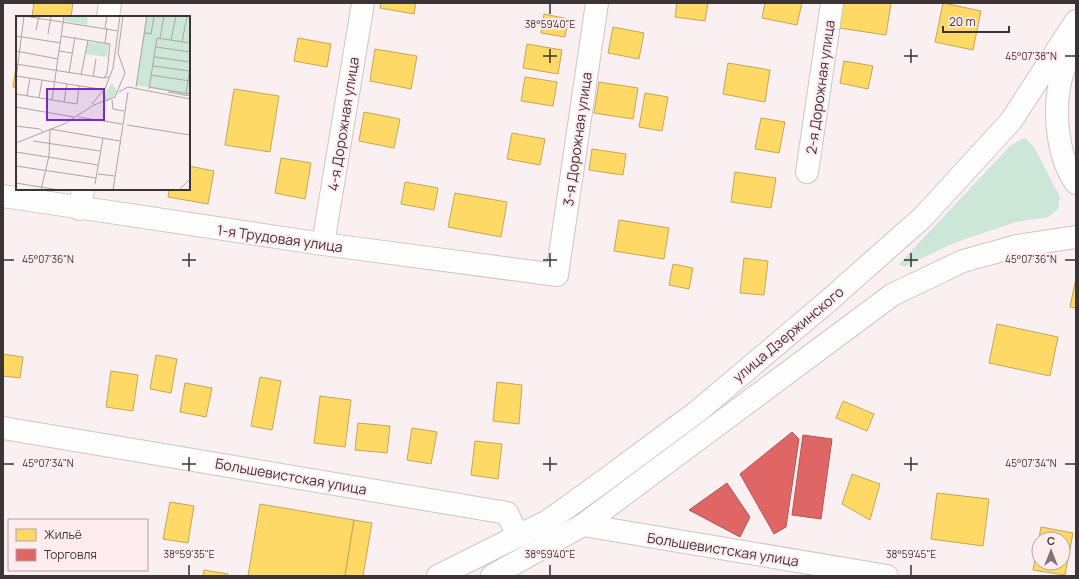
<svg xmlns="http://www.w3.org/2000/svg" width="1079" height="579" viewBox="0 0 1079 579" font-family="Manrope,sans-serif">
<style>
.green{fill:#cce6d8}
.homes{fill:#ffd966;stroke:#c4a757;fill-rule:evenodd}
.shops{fill:#e06666;stroke:#af5757}
.lines{fill:none;stroke-linecap:round;stroke-linejoin:round}
.street-casing{stroke:#cdc5c6;stroke-width:24}
.primary-casing{stroke:#cdc5c6;stroke-width:24}
.street{stroke:#fefdfd;stroke-width:22}
.primary{stroke:#fefdfd;stroke-width:22}
.ticks{fill:none;stroke:#3c3335;stroke-width:1.5}
.labels{text-anchor:middle;dominant-baseline:central;stroke-width:4;stroke-linejoin:round;paint-order:stroke}
.street-label{font-size:14px;fill:#3c3335;stroke:#feecef}
.inset-road{fill:none;stroke:#aea4a6;stroke-width:1}
.view{fill:#7b2cbf;fill-opacity:0.15;stroke:#7b2cbf;stroke-width:2}
.inset-edge{fill:none;stroke:#3c3335;stroke-width:2}
.ticks-label{font-size:10px;text-anchor:middle;fill:#3c3335;stroke:#feecef;stroke-width:4;stroke-linejoin:round;paint-order:stroke}
</style>
<rect width="100%" height="100%" fill="#faf0f2"/>
<path class="green" d="M 1025,138 L 1034,147 L 1060,197 L 1058,209 L 1048,217 L 1016,222 L 954,243 L 904,267 L 899,264 L 1011,145 Z"/>
<g class="homes">
<path d="M 34,3 L 73,3 L 71,17 L 32,17 Z"/>
<path d="M 381,3 L 416,3 L 414,14 L 380,8 Z"/>
<path d="M 677,3 L 708,3 L 705,21 L 675,17 Z"/>
<path d="M 765,3 L 802,3 L 797,25 L 762,18 Z"/>
<path d="M 843,3 L 891,3 L 886,35 L 839,28 Z"/>
<path d="M 943,3 L 981,11 L 973,50 L 935,42 Z"/>
<path d="M 544,14 L 568,19 L 565,37 L 541,33 Z"/>
<path d="M 613,27 L 644,33 L 639,59 L 608,53 Z"/>
<path d="M 298,38 L 331,44 L 327,67 L 294,61 Z"/>
<path d="M 527,44 L 562,50 L 558,74 L 523,68 Z"/>
<path d="M 375,49 L 417,56 L 411,89 L 370,81 Z"/>
<path d="M 17,60 L 17,88 L 13,87 Z"/>
<path d="M 844,61 L 873,66 L 868,89 L 840,83 Z"/>
<path d="M 728,63 L 770,70 L 765,102 L 723,94 Z"/>
<path d="M 525,77 L 557,82 L 553,106 L 521,101 Z"/>
<path d="M 599,82 L 638,88 L 633,119 L 594,113 Z"/>
<path d="M 234,89 L 279,96 L 270,152 L 225,145 Z"/>
<path d="M 645,93 L 668,97 L 662,131 L 639,127 Z"/>
<path d="M 364,112 L 400,119 L 394,148 L 359,141 Z"/>
<path d="M 761,118 L 785,122 L 779,153 L 755,149 Z"/>
<path d="M 512,133 L 545,139 L 540,165 L 507,159 Z"/>
<path d="M 592,149 L 626,154 L 623,175 L 589,170 Z"/>
<path d="M 281,158 L 311,163 L 305,199 L 275,193 Z"/>
<path d="M 189,166 L 214,171 L 208,204 L 168,197 L 169,189 L 189,189 Z"/>
<path d="M 735,172 L 776,178 L 771,208 L 731,202 Z"/>
<path d="M 405,182 L 438,188 L 434,210 L 401,204 Z"/>
<path d="M 455,193 L 507,202 L 501,237 L 448,227 Z"/>
<path d="M 619,220 L 669,228 L 664,259 L 614,251 Z"/>
<path d="M 744,258 L 768,261 L 764,295 L 740,293 Z"/>
<path d="M 673,264 L 693,268 L 689,289 L 669,285 Z"/>
<path d="M 1076,278 L 1076,308 L 1070,307 Z"/>
<path d="M 997,324 L 1058,337 L 1050,376 L 989,363 Z"/>
<path d="M 3,354 L 23,357 L 20,378 L 3,376 Z"/>
<path d="M 156,355 L 177,359 L 171,393 L 150,389 Z"/>
<path d="M 111,371 L 138,375 L 133,411 L 106,407 Z"/>
<path d="M 260,377 L 281,381 L 272,430 L 251,426 Z"/>
<path d="M 497,382 L 522,385 L 519,424 L 493,421 Z"/>
<path d="M 185,383 L 212,388 L 206,417 L 180,412 Z"/>
<path d="M 320,396 L 351,400 L 345,447 L 314,443 Z"/>
<path d="M 843,401 L 874,414 L 867,431 L 836,418 Z"/>
<path d="M 358,423 L 390,426 L 387,453 L 355,450 Z"/>
<path d="M 412,428 L 437,432 L 431,464 L 407,460 Z"/>
<path d="M 475,441 L 502,444 L 498,479 L 471,475 Z"/>
<path d="M 852,474 L 880,484 L 870,520 L 842,504 Z"/>
<path d="M 937,493 L 989,499 L 983,546 L 931,539 Z"/>
<path d="M 170,502 L 194,506 L 188,543 L 163,539 Z"/>
<path d="M 260,504 L 354,520 L 345,576 L 248,576 Z"/>
<path d="M 354,520 L 372,523 L 363,576 L 345,576 Z"/>
<path d="M 1041,527 L 1073,533 L 1065,575 L 1033,570 ZM 1039,539 L 1063,539 L 1063,563 L 1039,563 Z"/>
<path d="M 204,570 L 228,574 L 228,576 L 203,576 Z"/>
</g>
<g class="shops">
<path d="M 792,432 L 799,439 L 786,527 L 774,534 L 740,474 Z"/>
<path d="M 803,435 L 832,439 L 821,519 L 792,515 Z"/>
<path d="M 727,483 L 750,517 L 740,537 L 689,510 Z"/>
</g>
<g class="lines">
<g class="street-casing">
<g id="street">
<path d="M 108,17 L 110,3"/>
<path d="M 807,172 L 832,3"/>
<path d="M 3,196 L 323,244 L 557,275 L 597,3"/>
<path d="M 80,209 L 83,189"/>
<path d="M 323,244 L 363,3"/>
<path d="M 3,428 L 507,513 L 518,536"/>
<path d="M 583,525 L 887,576"/>
</g>
</g>
<g class="primary-casing">
<g id="primary">
<path d="M 1075,43 C 1069,57 1061,72 1059,87 C 1054,117 1058,158 1076,183"/>
<path d="M 438,576 L 548,521 L 605,480 L 698,411 L 827,302 L 923,217 L 1011,121 L 1076,21"/>
<path d="M 492,576 L 583,525 L 892,295 L 963,261 L 1017,246 L 1076,237"/>
</g>
</g>
<use href="#street" class="street"/>
<use href="#primary" class="primary"/>
</g>
<path class="ticks" d="M 550,4 L 550,14M 550,49 L 550,63M 911,49 L 911,63M 543,56 L 557,56M 904,56 L 918,56M 1065,56 L 1075,56M 189,253 L 189,267M 550,253 L 550,267M 911,253 L 911,267M 4,260 L 14,260M 182,260 L 196,260M 543,260 L 557,260M 904,260 L 918,260M 1065,260 L 1075,260M 189,457 L 189,471M 550,457 L 550,471M 911,457 L 911,471M 4,464 L 14,464M 182,464 L 196,464M 543,464 L 557,464M 904,464 L 918,464M 1065,464 L 1075,464M 189,565 L 189,575M 550,565 L 550,575M 911,565 L 911,575"/>
<g class="labels">
<g class="street-label">
<text transform="translate(820 87) rotate(-82)">2-я Дорожная улица</text>
<text transform="translate(343 124) rotate(-81)">4-я Дорожная улица</text>
<text transform="translate(577 139) rotate(-82)">3-я Дорожная улица</text>
<text transform="translate(280 238) rotate(8)">1-я Трудовая улица</text>
<text transform="translate(788 334) rotate(-40)">улица Дзержинского</text>
<text transform="translate(291 476) rotate(10)">Большевистская улица</text>
<text transform="translate(723 549) rotate(9)">Большевистская улица</text>
</g>
</g>
<g transform="translate(16 16)">
<rect width="174" height="174" fill="#faf0f2"/>
<path d="M 49,0 L 72,0 L 71,9 L 48,5 ZM 130,0 L 174,0 L 174,80 L 120,69 ZM 72,26 L 93,28 L 91,41 L 69,38 ZM 96,67 L 101,76 L 94,84 L 88,79 Z" fill="#cce6d8"/>
<path class="inset-road" d="M 8,0 L 102,15M 89,12 L 91,0M 20,14 L 23,0M 129,17 L 135,18 L 138,0M 32,18 L 35,0M 0,20 L 45,27M 45,20 L 94,28 L 91,57 L 88,62M 144,22 L 148,0M 155,24 L 160,0M 166,26 L 171,0M 89,27 L 91,12M 140,31 L 174,36M 0,35 L 42,43M 43,35 L 56,37M 138,41 L 174,46M 0,48 L 88,62 L 93,61M 137,50 L 174,55M 53,57 L 59,21M 65,59 L 72,24M 135,59 L 174,65M 0,60 L 84,73M 77,61 L 80,43M 0,63 L 8,0M 120,71 L 131,0M 133,71 L 174,78M 133,73 L 141,22 L 174,27M 103,76 L 112,71 L 174,83M 152,76 L 174,80M 170,77 L 174,52M 0,78 L 61,88 L 63,70M 11,80 L 14,62M 23,82 L 26,64M 36,84 L 48,0M 96,84 L 97,93 L 108,95M 92,85 L 87,78 L 97,52 L 104,0M 48,86 L 51,68M 76,88 L 89,72M 0,91 L 58,101M 62,101 L 106,108M 111,109 L 174,119M 0,110 L 24,113 L 27,116M 17,125 L 84,135M 0,127 L 48,108 L 78,89 L 99,81 L 109,57 L 102,37 L 107,0M 0,136 L 82,149M 0,150 L 80,162M 82,158 L 99,160M 0,167 L 43,174M 79,168 L 87,122M 25,174 L 33,140 L 34,113 L 104,125M 97,174 L 112,76M 163,174 L 174,163"/>
<path class="view" d="M 31,73 L 88,73 L 88,104 L 31,104 Z"/>
<rect width="174" height="174" class="inset-edge"/>
</g>
<g class="ticks-label">
<text x="550" y="28">38°59'40"E</text>
<text x="1031" y="60">45°07'38"N</text>
<text x="48" y="263">45°07'36"N</text>
<text x="1031" y="263">45°07'36"N</text>
<text x="48" y="467">45°07'34"N</text>
<text x="1031" y="467">45°07'34"N</text>
<text x="189" y="558">38°59'35"E</text>
<text x="550" y="558">38°59'40"E</text>
<text x="911" y="558">38°59'45"E</text>
</g>
<rect width="1079" height="579" fill="none" stroke="#3c3335" stroke-width="8"/>
<rect x="8" y="519" width="140" height="52" fill="#feecef" stroke="#b0a2a5"/>
<rect x="16" y="529" width="20" height="12" fill="#ffd966" stroke="#b0a2a5"/>
<text x="44" y="539" font-size="12" fill="#3c3335">Жильё</text>
<rect x="16" y="549" width="20" height="12" fill="#e06666" stroke="#b0a2a5"/>
<text x="44" y="559" font-size="12" fill="#3c3335">Торговля</text>
<g transform="translate(1051 551)"><circle r="19" fill="#feecef" stroke="#b0a2a5"/>
<path d="M0-3L7 15L0 10L-7 15Z" fill="#7e7577"/>
<text y="-6" font-size="11" font-weight="bold" text-anchor="middle" fill="#3c3335">С</text>
</g>
<path d="M943 26v6h66v-6" fill="none" stroke="#3c3335" stroke-width="2"/>
<text x="949" y="26" font-size="12" fill="#3c3335" stroke="#feecef" stroke-width="3" paint-order="stroke">20 m</text>
</svg>
